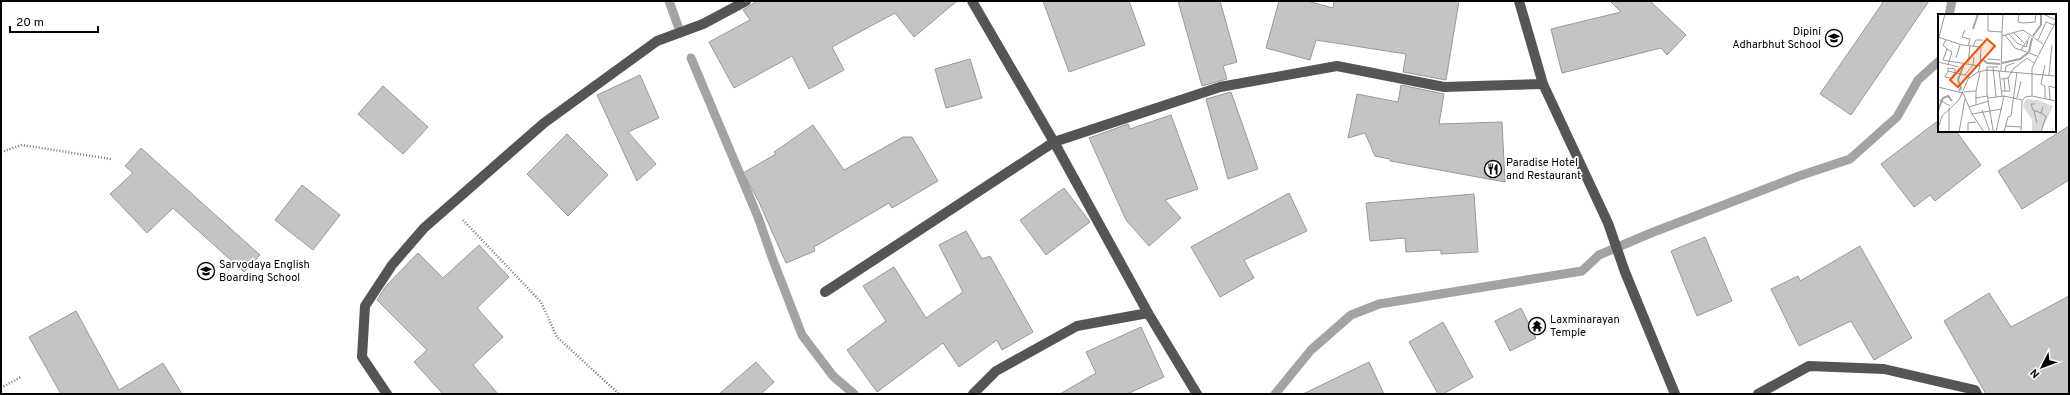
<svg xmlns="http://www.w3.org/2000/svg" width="2070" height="395" viewBox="0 0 2070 395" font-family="Overpass,sans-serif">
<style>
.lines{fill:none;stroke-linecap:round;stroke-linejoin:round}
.stream{stroke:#a3a3a3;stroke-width:9}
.building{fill:#c4c4c4;stroke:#999}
.path{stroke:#777;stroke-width:2.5;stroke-dasharray:1 2;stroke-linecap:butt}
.minor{stroke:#555;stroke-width:10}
.labels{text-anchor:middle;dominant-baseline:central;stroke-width:3.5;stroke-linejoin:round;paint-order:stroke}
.poi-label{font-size:11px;fill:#000;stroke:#fff;text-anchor:start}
.inset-river{fill:none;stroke:#a3a3a3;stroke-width:2}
.inset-road{fill:none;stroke:#999;stroke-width:1}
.view{fill:#e8590c;fill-opacity:0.15;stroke:#e8590c;stroke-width:2}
.inset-edge{fill:none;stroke:#000;stroke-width:2}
</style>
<rect width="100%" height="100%" fill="#fff"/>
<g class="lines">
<g class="stream">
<path d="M 669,1 L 678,26"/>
<path d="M 1949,15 L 1952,1"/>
<path d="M 691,58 L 758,217 L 773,260 L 802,335 L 833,376 L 854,394"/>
<path d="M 1275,394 L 1311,350 L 1351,315 L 1379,304 L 1582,271 L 1599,255 L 1651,233 L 1799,176 L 1850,159 L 1897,117 L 1918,80 L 1939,61"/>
</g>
</g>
<g class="building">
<path d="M 757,1 L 957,1 L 914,37 L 895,13 L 832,47 L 844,70 L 809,89 L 792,56 L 734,88 L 709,42 L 750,20 L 743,10 Z"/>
<path d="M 1043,1 L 1129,1 L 1145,45 L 1069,72 Z"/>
<path d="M 1178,1 L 1220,1 L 1237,62 L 1223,66 L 1227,79 L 1202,86 Z"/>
<path d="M 1279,1 L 1307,1 L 1333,8 L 1334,1 L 1459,1 L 1446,80 L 1403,72 L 1406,54 L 1316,40 L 1310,60 L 1266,48 Z"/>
<path d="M 1610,1 L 1650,1 L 1686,35 L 1667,55 L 1661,48 L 1562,73 L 1551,29 L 1621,12 Z"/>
<path d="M 1884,1 L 1929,1 L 1851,115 L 1820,94 Z"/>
<path d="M 970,59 L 982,98 L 946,108 L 935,69 Z"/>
<path d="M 640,75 L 659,118 L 628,132 L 656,164 L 637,181 L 597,95 Z"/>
<path d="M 1401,85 L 1444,94 L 1439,124 L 1502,122 L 1505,182 L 1390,161 L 1390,159 L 1375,156 L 1365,133 L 1348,138 L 1357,94 L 1398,102 Z"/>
<path d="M 383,86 L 428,127 L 403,154 L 358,114 Z"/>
<path d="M 1231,92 L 1258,169 L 1228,179 L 1206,99 Z"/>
<path d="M 1171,115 L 1198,189 L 1165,200 L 1181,218 L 1149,246 L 1126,220 L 1089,138 L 1128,124 L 1130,129 Z"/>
<path d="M 1939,120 L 1939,131 L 1956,131 L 1981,165 L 1935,201 L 1930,195 L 1914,207 L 1881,164 Z"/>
<path d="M 813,125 L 844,170 L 903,137 L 912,137 L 938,181 L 892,208 L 889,203 L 814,247 L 815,251 L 786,263 L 758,200 L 743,173 L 776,154 L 774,152 Z"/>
<path d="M 2069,126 L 2069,180 L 2022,209 L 1998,171 Z"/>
<path d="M 567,134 L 608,175 L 568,216 L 527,174 Z"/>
<path d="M 141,148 L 260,255 L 244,272 L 173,208 L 147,233 L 110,194 L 133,173 L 125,166 Z"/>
<path d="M 302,185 L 340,215 L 313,250 L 275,220 Z"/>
<path d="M 1064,188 L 1090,222 L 1046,255 L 1020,220 Z"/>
<path d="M 1289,193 L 1307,231 L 1244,260 L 1254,278 L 1220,297 L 1191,247 Z"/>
<path d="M 1474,194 L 1478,252 L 1441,254 L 1441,250 L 1406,252 L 1405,238 L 1370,241 L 1366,203 Z"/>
<path d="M 966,231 L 982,259 L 990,256 L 1033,332 L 1002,350 L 997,340 L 959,367 L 943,343 L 877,392 L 847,350 L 886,321 L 863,286 L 894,267 L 926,318 L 963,292 L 939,245 Z"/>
<path d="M 1705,237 L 1732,301 L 1697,316 L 1671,251 Z"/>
<path d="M 479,245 L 509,277 L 477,308 L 503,337 L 473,365 L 498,394 L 443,394 L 414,362 L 427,350 L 377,300 L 386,286 L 418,253 L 443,278 Z"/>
<path d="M 1860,246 L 1912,338 L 1874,360 L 1851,321 L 1799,346 L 1771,289 L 1798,276 L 1800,281 Z"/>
<path d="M 1989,293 L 2011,327 L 2069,296 L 2069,394 L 1986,394 L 1944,321 Z"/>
<path d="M 1521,308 L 1536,338 L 1510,351 L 1495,321 Z"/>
<path d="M 76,311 L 119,390 L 163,363 L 182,394 L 61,394 L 29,337 Z"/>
<path d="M 1443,322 L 1473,377 L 1443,394 L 1438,394 L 1409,342 Z"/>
<path d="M 1141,327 L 1164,377 L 1127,394 L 1060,394 L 1096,373 L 1086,352 Z"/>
<path d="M 756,362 L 774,382 L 761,394 L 719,394 Z"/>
<path d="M 1369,362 L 1384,394 L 1303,394 Z"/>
</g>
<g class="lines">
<g class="path">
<path d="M 1,152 L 22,145 L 111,159"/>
<path d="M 463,220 L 541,302 L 557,337 L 619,394"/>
<path d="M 1,388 L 21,377"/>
</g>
<g class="minor">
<path d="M 972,1 L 1054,142 L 1220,87 L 1337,66 L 1444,87 L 1543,84 L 1519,1"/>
<path d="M 1543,84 L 1608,223 L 1625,272 L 1675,394"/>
<path d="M 825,292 L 1054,142 L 1148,313 L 1197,394"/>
<path d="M 387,394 L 362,357 L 365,306 L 392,265 L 424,228 L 544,123 L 657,41 L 703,24 L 746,1"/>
<path d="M 973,394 L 996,371 L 1077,326 L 1148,313"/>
<path d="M 1758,394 L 1809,366 L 1884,369 L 1975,390 L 1977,394"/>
</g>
</g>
<defs>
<g id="school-ring" transform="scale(0.9)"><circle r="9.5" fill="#fff" stroke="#000" stroke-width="1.5"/><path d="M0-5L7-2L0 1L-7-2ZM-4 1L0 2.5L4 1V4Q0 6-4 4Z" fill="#000"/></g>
<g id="restaurant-ring" transform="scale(0.9)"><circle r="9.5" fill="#fff" stroke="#000" stroke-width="1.5"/><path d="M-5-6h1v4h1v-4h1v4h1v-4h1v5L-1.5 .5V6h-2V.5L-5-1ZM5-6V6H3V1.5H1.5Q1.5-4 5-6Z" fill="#000"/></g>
<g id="temple-ring" transform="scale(0.9)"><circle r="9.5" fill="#fff" stroke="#000" stroke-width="1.5"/><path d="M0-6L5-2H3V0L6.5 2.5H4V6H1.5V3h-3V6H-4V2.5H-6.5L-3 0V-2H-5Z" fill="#000"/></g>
</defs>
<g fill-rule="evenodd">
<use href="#school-ring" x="1834" y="38"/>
<use href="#restaurant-ring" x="1493" y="169"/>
<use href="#school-ring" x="206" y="271"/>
<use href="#temple-ring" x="1537" y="326"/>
</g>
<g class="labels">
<g class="poi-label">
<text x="1821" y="32" text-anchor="end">Dipini<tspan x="1821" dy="13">Adharbhut School</tspan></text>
<text x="1506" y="163">Paradise Hotel<tspan x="1506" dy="13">and Restaurant</tspan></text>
<text x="219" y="265">Sarvodaya English<tspan x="219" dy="13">Boarding School</tspan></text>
<text x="1550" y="320">Laxminarayan<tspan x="1550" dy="13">Temple</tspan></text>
</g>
</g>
<g transform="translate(1938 14)">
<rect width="118" height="118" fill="#fff"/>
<path d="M 88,85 L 99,86 L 115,92 L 103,118 L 94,118 L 94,106 L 85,92 Z" fill="#dcdcdc"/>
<path class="inset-river" d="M 35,15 L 40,0M 95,22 L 103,11 L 103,0M 91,38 L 94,24M 44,45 L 49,49 L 62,50M 64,49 L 82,45 L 90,39M 21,77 L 23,74 L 20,66 L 26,50M 0,96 L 5,84 L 10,82 L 14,87"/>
<path class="inset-road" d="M 50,0 L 50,17 L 64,18 L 64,22M 81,0 L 80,8 L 85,9 L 97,8 L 98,0M 107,1 L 118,6M 27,16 L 24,23 L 32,25 L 30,32M 64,18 L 65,0M 76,19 L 86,29M 71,20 L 79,29 L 88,33 L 90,27M 67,21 L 85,16 L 105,30M 0,23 L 24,31 L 43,33 L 42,52M 1,23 L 7,0M 8,26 L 5,31 L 9,35 L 5,46 L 35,51 L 36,43M 100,26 L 108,8 L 116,11M 35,32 L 38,26 L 45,26M 9,35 L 14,38 L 10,51M 83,36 L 92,22M 18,44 L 22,31M 49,45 L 62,46M 0,48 L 21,53M 30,49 L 32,32M 107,51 L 103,70 L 107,72 L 107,85M 55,53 L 58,83M 10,57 L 7,63 L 13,64 L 18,58M 61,57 L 64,82M 63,57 L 64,22 L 67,21 L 77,34 L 99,42M 67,57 L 68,52 L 76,49M 17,58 L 17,55 L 10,54 L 10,57 L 27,61M 111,61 L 114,31M 32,64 L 27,61 L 35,51 L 42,52 L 40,58M 70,64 L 75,55 L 89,44 L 96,49M 63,65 L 70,64 L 72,77 L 63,77M 66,65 L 67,77M 0,73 L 25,79 L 34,100 L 46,118M 38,77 L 38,91M 26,78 L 38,77 L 42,58M 66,82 L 58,118 L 66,117M 94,82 L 118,87M 37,84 L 50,82M 50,84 L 66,82 L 84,86M 79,84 L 83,67M 0,85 L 12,92M 112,86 L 111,72 L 118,74M 97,90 L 93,90 L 95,96 L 103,99M 31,93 L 51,87M 44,96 L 52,118M 96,97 L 99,109M 34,100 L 64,95M 68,112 L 83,113M 0,114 L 4,102 L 21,86 L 30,65 L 40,58 L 49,56 L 49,53 L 60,53M 11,118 L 11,94M 21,118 L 27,85M 30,118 L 30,109 L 38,108M 58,118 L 55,116 L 49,80 L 49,56 L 118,62M 66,118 L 70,103 L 73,102 L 79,58M 83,118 L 84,87 L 87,83 L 94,82 L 94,54 L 118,7M 103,118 L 108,102 L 103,99 L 105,93"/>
<path class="view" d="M 49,25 L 57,32 L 20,73 L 12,66 Z"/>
<rect width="118" height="118" class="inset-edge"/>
</g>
<rect width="2070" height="395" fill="none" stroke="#000000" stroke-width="4"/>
<g transform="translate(2042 367) rotate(228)" stroke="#ffffff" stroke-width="3" paint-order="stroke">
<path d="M0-3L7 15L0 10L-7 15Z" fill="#000000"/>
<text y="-6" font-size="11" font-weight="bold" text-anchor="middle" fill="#000000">N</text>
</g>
<path d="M10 26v6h88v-6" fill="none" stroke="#000000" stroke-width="2"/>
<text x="16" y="26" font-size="12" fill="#000000" stroke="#ffffff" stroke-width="3" paint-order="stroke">20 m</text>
</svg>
